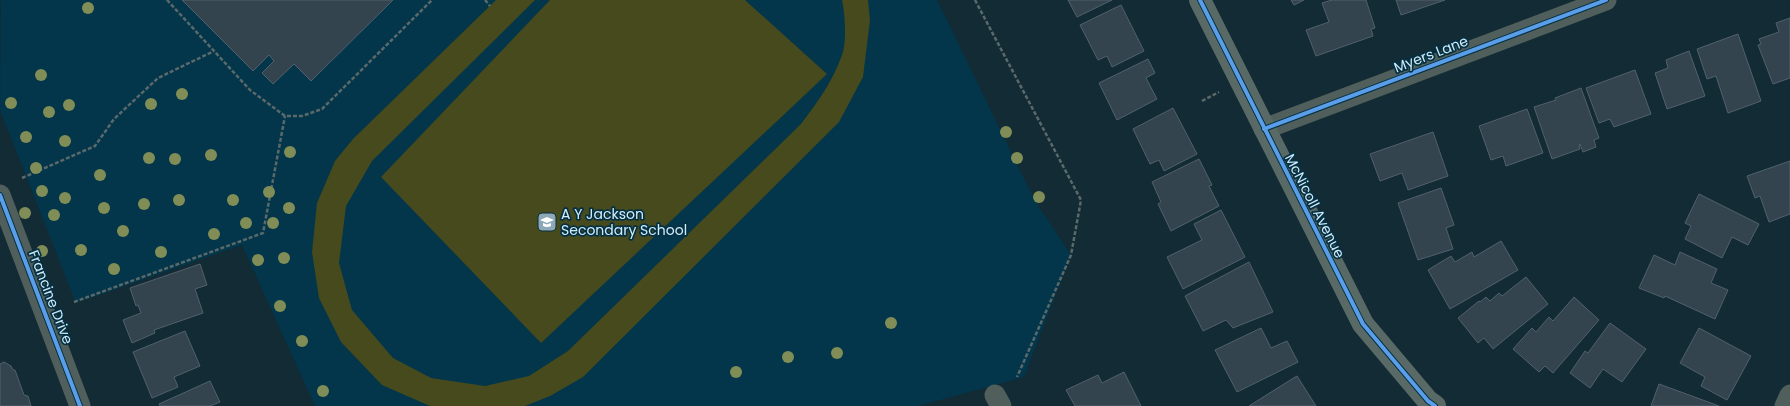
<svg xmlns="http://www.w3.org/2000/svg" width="1790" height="406" viewBox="0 0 1790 406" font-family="Poppins,sans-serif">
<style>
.built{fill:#03364a}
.green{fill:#464a1d}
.building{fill:#33444f;stroke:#50616d}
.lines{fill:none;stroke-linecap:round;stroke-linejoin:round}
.path{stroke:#5a696a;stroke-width:2.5;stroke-dasharray:4 2;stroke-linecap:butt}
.street{stroke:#505f5c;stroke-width:21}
.secondary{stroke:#596a66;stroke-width:22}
.cycleway-casing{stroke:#053143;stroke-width:6}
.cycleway{stroke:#5a9eea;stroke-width:4}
.tree{fill:#818d57}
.labels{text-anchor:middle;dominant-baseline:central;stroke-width:3.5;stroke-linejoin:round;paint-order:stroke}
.street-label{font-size:14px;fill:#d1ecfb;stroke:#053143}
.poi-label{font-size:14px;fill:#d1ecfb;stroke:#053143;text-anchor:start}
</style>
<rect width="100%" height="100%" fill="#132b35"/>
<path class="built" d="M 1,0 L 937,0 L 1034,199 L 1071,255 L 1024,377 L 918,406 L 315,406 L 242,245 L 76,303 L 0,110 Z"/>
<g class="green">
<path d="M 496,0 L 535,0 L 372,161 L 346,206 L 339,263 L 352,310 L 393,358 L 431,378 L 485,386 L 529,376 L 568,351 L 801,124 C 817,103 833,81 842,55 C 847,42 845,14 842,0 L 868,0 L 870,20 L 863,77 L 839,122 L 583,377 L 550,396 L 525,406 L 430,406 L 382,385 L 341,342 L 319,298 L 312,252 L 317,203 L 335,161 L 353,139 Z"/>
<path d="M 550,0 L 745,0 L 827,74 L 541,343 L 381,177 Z"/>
</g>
<g class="building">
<path d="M 182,0 L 393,0 L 311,81 L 294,64 L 273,84 L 262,73 L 274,61 L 269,55 L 253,71 Z"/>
<path d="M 1068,0 L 1112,0 L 1077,17 Z"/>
<path d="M 1291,0 L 1304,0 L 1294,5 Z"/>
<path d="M 1332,0 L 1366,0 L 1375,28 L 1371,29 L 1373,36 L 1316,56 L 1306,30 L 1329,22 L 1322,3 Z"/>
<path d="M 1396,0 L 1445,0 L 1401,15 Z"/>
<path d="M 1121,5 L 1144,51 L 1112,67 L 1107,56 L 1098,60 L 1080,25 Z"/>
<path d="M 1790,18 L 1790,78 L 1773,84 L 1758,45 L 1761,44 L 1759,39 L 1779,32 L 1776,23 Z"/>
<path d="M 1738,34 L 1761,101 L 1728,113 L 1716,76 L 1707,79 L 1697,49 Z"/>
<path d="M 1689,51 L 1705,96 L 1667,109 L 1655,73 L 1668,68 L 1666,60 Z"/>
<path d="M 1148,59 L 1155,73 L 1146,78 L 1157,99 L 1117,120 L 1099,83 Z"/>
<path d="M 1635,70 L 1651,114 L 1614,127 L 1610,119 L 1599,123 L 1586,88 Z"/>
<path d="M 1581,88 L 1599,138 L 1594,140 L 1596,147 L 1583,152 L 1580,144 L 1579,145 L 1580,149 L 1552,159 L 1534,107 L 1556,100 L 1555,98 Z"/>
<path d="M 1173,108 L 1197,154 L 1164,171 L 1159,160 L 1150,164 L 1133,129 Z"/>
<path d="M 1527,109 L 1543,153 L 1506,166 L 1503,156 L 1491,160 L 1479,126 Z"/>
<path d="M 1433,132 L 1448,176 L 1408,190 L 1402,173 L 1380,181 L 1370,154 Z"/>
<path d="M 1199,159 L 1212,185 L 1209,186 L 1219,206 L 1171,231 L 1158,204 L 1161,202 L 1152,182 Z"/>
<path d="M 1790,161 L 1790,214 L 1769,222 L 1760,196 L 1755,198 L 1747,176 Z"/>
<path d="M 1441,188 L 1454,225 L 1446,228 L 1453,249 L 1418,260 L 1398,203 Z"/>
<path d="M 1699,194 L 1759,224 L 1748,245 L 1732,237 L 1722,258 L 1685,239 L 1691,226 L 1685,223 Z"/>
<path d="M 1221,210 L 1245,257 L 1183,289 L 1167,257 L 1202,240 L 1194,224 Z"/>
<path d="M 1501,241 L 1518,270 L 1450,309 L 1428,270 L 1451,256 L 1455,262 L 1472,252 L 1474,257 Z"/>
<path d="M 1680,252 L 1717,269 L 1711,283 L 1728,290 L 1715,319 L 1665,296 L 1664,298 L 1639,288 L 1654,255 L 1675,265 Z"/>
<path d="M 1249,262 L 1273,312 L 1233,328 L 1226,320 L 1203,331 L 1185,296 Z"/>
<path d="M 200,264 L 207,285 L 195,289 L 203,313 L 154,330 L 155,333 L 132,343 L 123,320 L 141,313 L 138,305 L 136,306 L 130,288 Z"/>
<path d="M 1526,277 L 1548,304 L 1493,349 L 1484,338 L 1478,343 L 1458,318 L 1479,301 L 1480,302 L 1486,297 L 1490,301 L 1499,293 L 1502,296 Z"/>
<path d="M 1574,297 L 1599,320 L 1553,373 L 1545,366 L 1539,372 L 1513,349 L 1532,328 L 1536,332 L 1549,317 L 1553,321 Z"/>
<path d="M 1610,323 L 1646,349 L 1622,382 L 1603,369 L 1590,388 L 1570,373 L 1585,351 L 1588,353 Z"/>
<path d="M 1261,328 L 1271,348 L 1287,341 L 1298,362 L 1237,392 L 1215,350 Z"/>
<path d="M 1699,328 L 1751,356 L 1727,400 L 1701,386 L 1705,377 L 1680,363 Z"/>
<path d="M 185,331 L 200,366 L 174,377 L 178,387 L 152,398 L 133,352 Z"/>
<path d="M 4,362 L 11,366 L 13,370 L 15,370 L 24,395 L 28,396 L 31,406 L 0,406 L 0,364 Z"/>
<path d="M 1124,372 L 1141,406 L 1075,406 L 1066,390 L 1098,375 L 1102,383 Z"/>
<path d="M 1297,376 L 1316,406 L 1249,406 L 1292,379 Z"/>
<path d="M 210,381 L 220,402 L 210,406 L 160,406 L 159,404 Z"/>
<path d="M 1659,384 L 1700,399 L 1719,406 L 1651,406 Z"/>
</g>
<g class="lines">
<g class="path">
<path d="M 167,0 L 250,90 L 285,116 L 302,116 L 322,109 L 432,0"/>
<path d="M 485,0 L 490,6"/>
<path d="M 975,0 L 1081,200 L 1071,255 L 1017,377"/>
<path d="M 1202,101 L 1219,92"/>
<path d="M 22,178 L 95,146 L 114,119 L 158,78 L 214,51"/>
<path d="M 74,302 L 263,233 L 285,116"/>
</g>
<g class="street">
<path d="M 1264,129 L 1606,0"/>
<path d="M 0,195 L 80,406"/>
<path d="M 995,395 L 1001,406"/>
<path d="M 1785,406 L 1790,395"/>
</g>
<path class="secondary" d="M 1200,0 L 1363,324 L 1428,401 L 1435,406"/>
<g class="cycleway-casing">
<g id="cycleway">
<path d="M 1200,0 L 1363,324 L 1428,401 L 1435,406"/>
<path d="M 1264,129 L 1606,0"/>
<path d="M 0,195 L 80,406"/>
</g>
</g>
<use href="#cycleway" class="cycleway"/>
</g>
<g class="tree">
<circle cx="88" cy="8" r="6"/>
<circle cx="41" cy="75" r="6"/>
<circle cx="182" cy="94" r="6"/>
<circle cx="11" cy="103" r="6"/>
<circle cx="151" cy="104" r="6"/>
<circle cx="69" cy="105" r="6"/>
<circle cx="49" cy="112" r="6"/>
<circle cx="1006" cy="132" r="6"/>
<circle cx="26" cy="137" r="6"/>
<circle cx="65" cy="141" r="6"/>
<circle cx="290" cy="152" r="6"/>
<circle cx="211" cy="155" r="6"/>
<circle cx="149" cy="158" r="6"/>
<circle cx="1017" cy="158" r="6"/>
<circle cx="175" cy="159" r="6"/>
<circle cx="36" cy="168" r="6"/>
<circle cx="100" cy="175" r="6"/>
<circle cx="42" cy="191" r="6"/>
<circle cx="269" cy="192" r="6"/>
<circle cx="1039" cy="197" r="6"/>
<circle cx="65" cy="198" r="6"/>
<circle cx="179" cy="200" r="6"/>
<circle cx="233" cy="200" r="6"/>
<circle cx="144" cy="204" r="6"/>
<circle cx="104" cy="208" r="6"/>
<circle cx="289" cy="208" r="6"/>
<circle cx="25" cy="213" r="6"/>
<circle cx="54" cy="215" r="6"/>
<circle cx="246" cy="223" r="6"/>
<circle cx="273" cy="223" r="6"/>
<circle cx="123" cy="231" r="6"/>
<circle cx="214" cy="234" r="6"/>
<circle cx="81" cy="250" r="6"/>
<circle cx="42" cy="251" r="6"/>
<circle cx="161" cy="252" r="6"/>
<circle cx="284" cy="258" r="6"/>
<circle cx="258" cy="260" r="6"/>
<circle cx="114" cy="269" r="6"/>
<circle cx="280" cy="306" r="6"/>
<circle cx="891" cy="323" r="6"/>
<circle cx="302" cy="341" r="6"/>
<circle cx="837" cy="353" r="6"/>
<circle cx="788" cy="357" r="6"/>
<circle cx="736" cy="372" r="6"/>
<circle cx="323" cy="391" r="6"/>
</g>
<defs>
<g id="school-square" transform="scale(1)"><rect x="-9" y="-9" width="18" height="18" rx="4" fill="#8ea8b6" stroke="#053143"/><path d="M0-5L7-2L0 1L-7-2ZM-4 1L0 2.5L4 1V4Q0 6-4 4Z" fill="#fff"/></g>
</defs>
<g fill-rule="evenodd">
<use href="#school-square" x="547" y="222"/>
</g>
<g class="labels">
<g class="street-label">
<text transform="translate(1431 54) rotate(-21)">Myers Lane</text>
<text transform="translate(1315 206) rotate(63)">McNicoll Avenue</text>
<text transform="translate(51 297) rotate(69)">Francine Drive</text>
</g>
<g class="poi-label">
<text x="561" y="214">A Y Jackson<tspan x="561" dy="16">Secondary School</tspan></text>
</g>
</g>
</svg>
